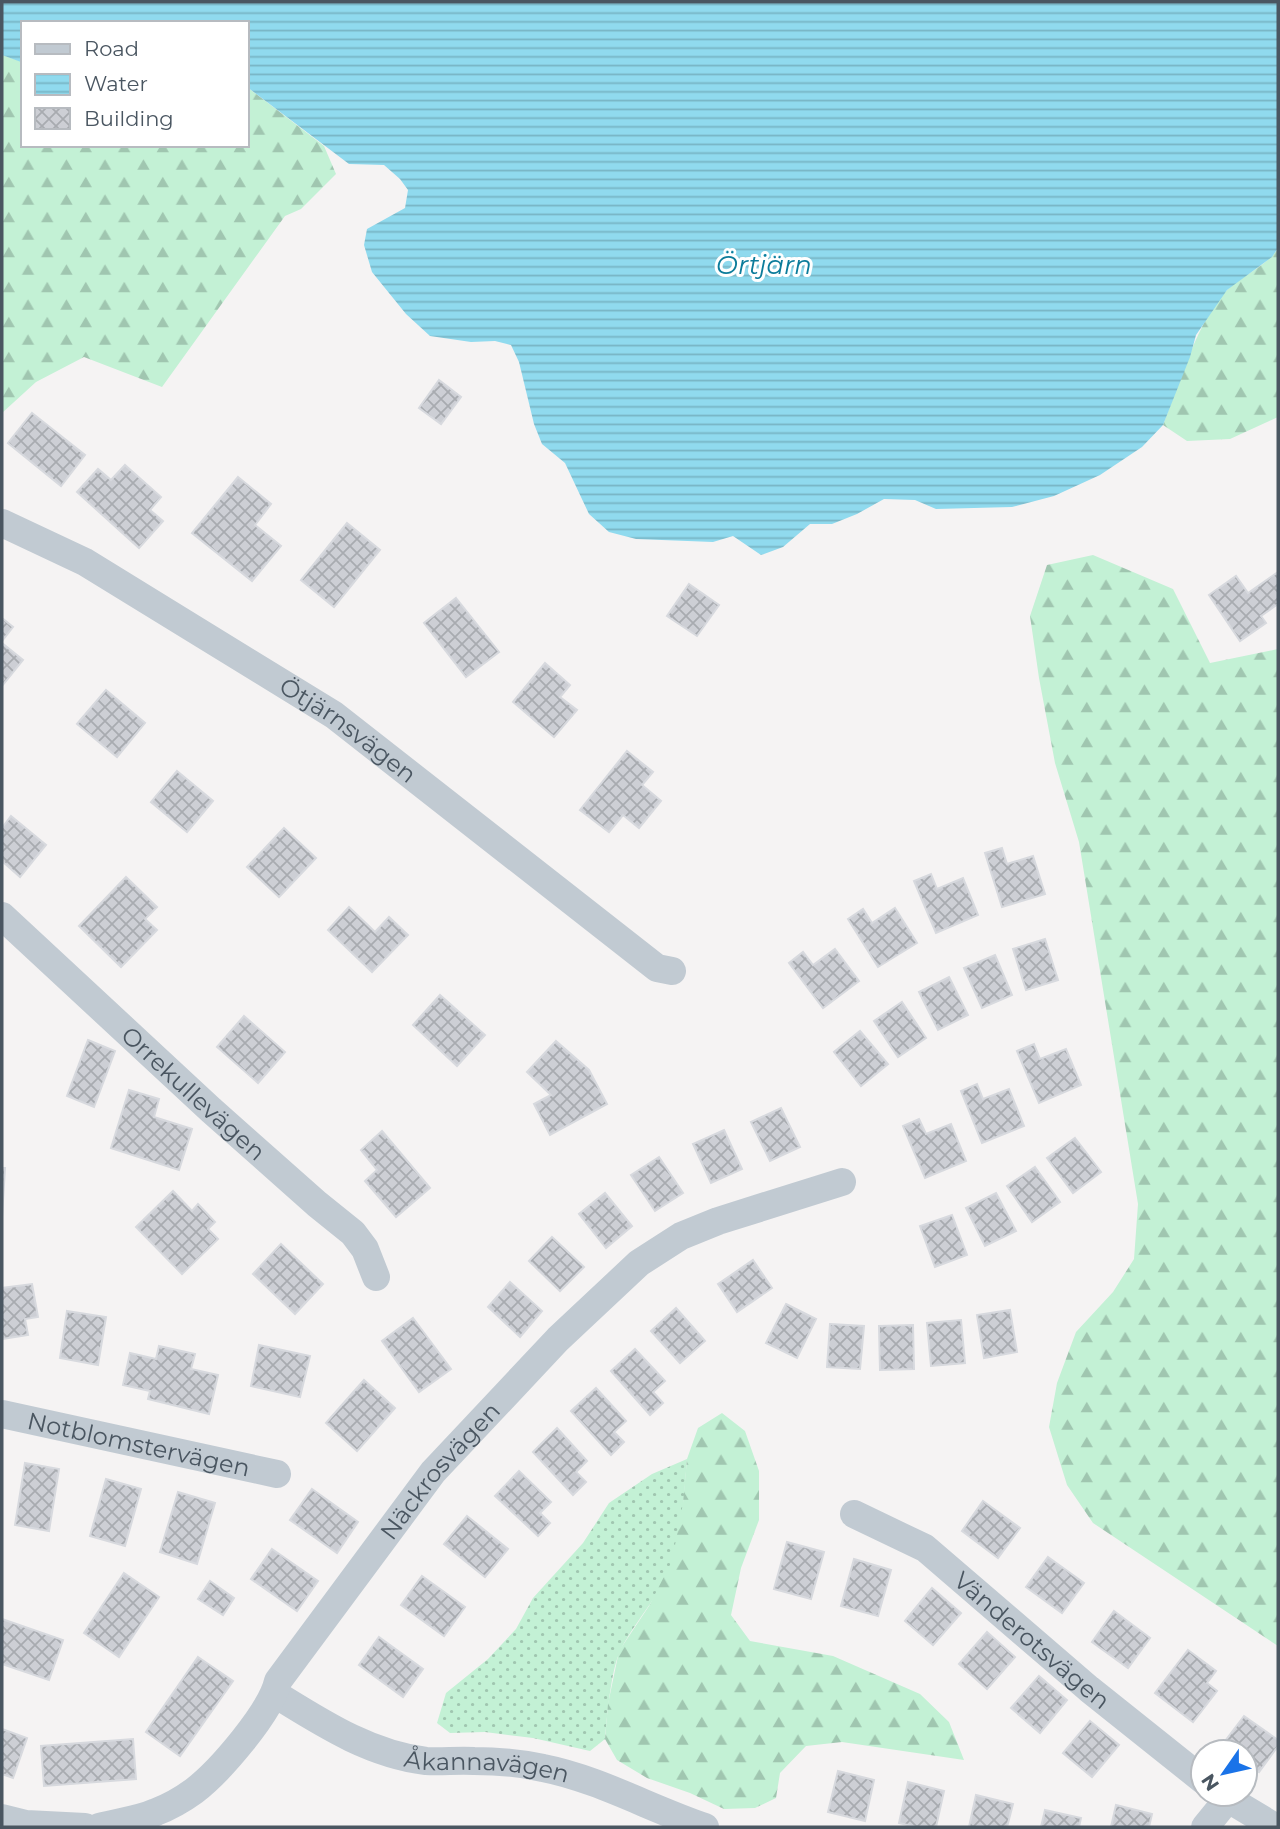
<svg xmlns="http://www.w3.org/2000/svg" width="1280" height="1829" viewBox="0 0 1280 1829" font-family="Montserrat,sans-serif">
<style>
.grass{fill:url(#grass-dots)}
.forest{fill:url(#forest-firs)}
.water{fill:url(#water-rules)}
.building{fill:url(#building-cross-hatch);stroke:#d7d9de;stroke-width:2}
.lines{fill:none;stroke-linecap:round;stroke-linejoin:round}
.minor{stroke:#c1cad2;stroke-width:28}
.labels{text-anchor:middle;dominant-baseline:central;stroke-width:6;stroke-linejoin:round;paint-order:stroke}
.street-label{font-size:24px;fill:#4a5661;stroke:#fff}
.water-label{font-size:26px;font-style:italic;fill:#0c7c9b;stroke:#fff}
</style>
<defs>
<pattern id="grass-dots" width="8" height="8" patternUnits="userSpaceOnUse" patternTransform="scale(1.75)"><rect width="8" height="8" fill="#c3f1d5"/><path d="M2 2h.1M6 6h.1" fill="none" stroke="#a0c6b0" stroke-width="1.8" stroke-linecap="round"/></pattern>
<pattern id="forest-firs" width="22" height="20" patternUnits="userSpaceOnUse" patternTransform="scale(1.75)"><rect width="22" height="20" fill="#c3f1d5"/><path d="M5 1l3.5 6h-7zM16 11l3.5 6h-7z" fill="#a0c6b0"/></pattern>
<pattern id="water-rules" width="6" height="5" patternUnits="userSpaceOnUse" patternTransform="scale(1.75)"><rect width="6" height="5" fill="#90daee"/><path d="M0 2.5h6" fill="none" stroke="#78b4c4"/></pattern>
<pattern id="building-cross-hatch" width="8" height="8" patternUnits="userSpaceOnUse" patternTransform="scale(1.75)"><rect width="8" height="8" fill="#cdcfd5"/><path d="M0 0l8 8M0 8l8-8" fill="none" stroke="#a8abb0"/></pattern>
</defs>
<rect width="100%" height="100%" fill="#f5f3f3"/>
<path class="grass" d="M 687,1459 C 684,1492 683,1529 673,1561 C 662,1593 636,1620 621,1649 C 611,1668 607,1717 605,1739 L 590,1751 L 533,1738 L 485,1732 L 450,1733 L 437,1723 L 446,1693 L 488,1659 L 516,1629 L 533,1598 L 583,1543 L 609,1503 L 652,1474 Z"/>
<g class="forest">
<path d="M 2,55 L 23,62 L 23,145 L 247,145 L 247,87 L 324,146 L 336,174 L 301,209 L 285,216 L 162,387 L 84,357 L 36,382 L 2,413 Z"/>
<path d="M 1278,248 L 1278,417 L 1230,439 L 1187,441 L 1163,425 C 1179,385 1198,318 1228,289 C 1244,274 1266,267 1278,248 Z"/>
<path d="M 1093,555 L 1173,589 L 1210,663 L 1278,649 L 1278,1646 L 1093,1523 L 1067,1485 L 1049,1427 L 1057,1383 L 1076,1332 L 1113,1292 L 1134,1259 L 1138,1204 L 1079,842 L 1055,763 L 1039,678 L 1030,616 L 1047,565 Z"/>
<path d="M 722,1413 L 745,1431 L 759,1471 L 759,1520 L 741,1568 L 731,1615 L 750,1641 L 833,1656 L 920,1694 L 949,1722 L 964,1760 L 842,1742 L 806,1746 L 780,1773 L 776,1798 L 755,1808 L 724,1809 L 690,1793 L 647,1778 L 617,1760 L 605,1739 L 608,1704 L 619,1651 L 649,1606 L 672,1561 L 683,1503 L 687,1459 L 698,1428 Z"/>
</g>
<path class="water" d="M 2,2 L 1278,2 L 1278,248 L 1272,257 L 1227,290 L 1196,335 L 1190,357 L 1163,425 L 1142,447 L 1100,475 L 1054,496 L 1012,507 L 936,509 L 915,500 L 884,499 L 857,514 L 832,524 L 810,524 L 783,547 L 761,555 L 733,536 L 713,542 L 636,539 L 609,532 L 589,514 L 565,463 L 542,444 L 534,424 L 519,362 L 511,345 L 495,341 L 471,342 L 430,336 L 406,314 L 372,272 L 364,245 L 367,229 L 405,208 L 408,190 L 400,179 L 384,165 L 349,164 L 247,87 L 247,23 L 23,23 L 21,62 L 2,55 Z"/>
<g class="building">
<path d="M 439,380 L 461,397 L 441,424 L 419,408 Z"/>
<path d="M 32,413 L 85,455 L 61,486 L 8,443 Z"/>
<path d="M 125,465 L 161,497 L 150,510 L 163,521 L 139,548 L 77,492 L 98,469 L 111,480 Z"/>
<path d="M 238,477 L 271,504 L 255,525 L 281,546 L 252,581 L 192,533 Z"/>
<path d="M 347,523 L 380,550 L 334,607 L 301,580 Z"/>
<path d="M 1278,572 L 1278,604 L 1261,616 L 1266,623 L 1240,641 L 1209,595 L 1236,576 L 1248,593 Z"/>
<path d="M 689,584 L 719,605 L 697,636 L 667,616 Z"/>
<path d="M 456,598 L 499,652 L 466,677 L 424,623 Z"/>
<path d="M 2,618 L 13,627 L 2,641 Z"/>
<path d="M 2,643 L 23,660 L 2,686 Z"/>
<path d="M 545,663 L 570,685 L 560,697 L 577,710 L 554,737 L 513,702 Z"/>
<path d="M 106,690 L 145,723 L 117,757 L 77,724 Z"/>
<path d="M 627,751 L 653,772 L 642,785 L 661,801 L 639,828 L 623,815 L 609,832 L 580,810 Z"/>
<path d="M 177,771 L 213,801 L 187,832 L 151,802 Z"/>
<path d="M 11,816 L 46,845 L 20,877 L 2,861 L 2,828 Z"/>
<path d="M 284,828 L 316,858 L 279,897 L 247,867 Z"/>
<path d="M 1002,848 L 1007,864 L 1033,856 L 1045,894 L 1002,907 L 985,853 Z"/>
<path d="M 931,874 L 937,889 L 963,878 L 978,915 L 936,933 L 914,881 Z"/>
<path d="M 126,877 L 157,907 L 145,919 L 157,930 L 121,967 L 79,926 Z"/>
<path d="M 349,907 L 375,932 L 389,917 L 408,935 L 372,972 L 328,930 Z"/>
<path d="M 895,908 L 917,943 L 878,967 L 848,919 L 863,909 L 872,923 Z"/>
<path d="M 1045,939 L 1058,980 L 1026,990 L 1013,949 Z"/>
<path d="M 835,949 L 859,981 L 823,1008 L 789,963 L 803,952 L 813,965 Z"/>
<path d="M 995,955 L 1012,995 L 982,1008 L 964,968 Z"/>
<path d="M 949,977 L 968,1015 L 938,1030 L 919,992 Z"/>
<path d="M 440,995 L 485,1035 L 457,1066 L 413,1025 Z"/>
<path d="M 902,1002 L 926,1038 L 898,1057 L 874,1021 Z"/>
<path d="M 244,1016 L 285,1052 L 258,1083 L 217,1047 Z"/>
<path d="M 860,1031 L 888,1064 L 861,1086 L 834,1052 Z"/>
<path d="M 88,1040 L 115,1051 L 94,1107 L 67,1096 Z"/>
<path d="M 556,1041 L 589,1070 L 607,1104 L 550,1135 L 534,1104 L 551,1095 L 527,1072 Z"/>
<path d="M 1034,1044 L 1040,1059 L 1066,1049 L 1081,1085 L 1039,1103 L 1017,1051 Z"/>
<path d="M 977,1084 L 983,1099 L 1009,1089 L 1024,1126 L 982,1143 L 961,1091 Z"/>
<path d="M 129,1090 L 159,1099 L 154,1117 L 192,1129 L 179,1170 L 111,1148 Z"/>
<path d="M 781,1108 L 800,1147 L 770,1161 L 751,1122 Z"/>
<path d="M 919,1119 L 926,1134 L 951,1124 L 966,1161 L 925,1178 L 903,1126 Z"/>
<path d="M 724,1130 L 742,1169 L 711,1183 L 693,1144 Z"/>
<path d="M 382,1131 L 430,1188 L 396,1217 L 365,1181 L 377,1170 L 361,1150 Z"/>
<path d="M 1075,1138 L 1101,1172 L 1073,1193 L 1047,1158 Z"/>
<path d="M 659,1157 L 683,1193 L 655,1211 L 631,1175 Z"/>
<path d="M 1035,1167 L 1060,1202 L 1032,1222 L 1007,1186 Z"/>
<path d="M 2,1168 L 5,1168 L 2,1217 Z"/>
<path d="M 173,1191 L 192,1211 L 198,1204 L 215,1222 L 208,1229 L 218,1239 L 182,1274 L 136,1227 Z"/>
<path d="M 605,1193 L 632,1226 L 606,1248 L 579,1214 Z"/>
<path d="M 996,1193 L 1016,1231 L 985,1246 L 966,1208 Z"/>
<path d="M 952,1215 L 967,1255 L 935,1267 L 920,1226 Z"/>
<path d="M 552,1237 L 584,1267 L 560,1291 L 529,1261 Z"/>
<path d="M 281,1244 L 323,1284 L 295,1314 L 253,1274 Z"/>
<path d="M 753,1260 L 772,1288 L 737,1312 L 718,1284 Z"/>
<path d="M 510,1282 L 542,1311 L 520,1337 L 488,1307 Z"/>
<path d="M 32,1284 L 38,1317 L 25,1319 L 28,1335 L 2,1339 L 2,1288 Z"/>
<path d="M 786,1304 L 816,1319 L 797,1358 L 766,1343 Z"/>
<path d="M 676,1308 L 705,1341 L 680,1363 L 651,1331 Z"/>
<path d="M 1010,1310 L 1017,1352 L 984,1358 L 977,1315 Z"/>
<path d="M 67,1311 L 106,1317 L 98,1365 L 60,1358 Z"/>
<path d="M 413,1318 L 451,1369 L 419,1392 L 382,1341 Z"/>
<path d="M 961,1320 L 965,1363 L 931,1366 L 927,1323 Z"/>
<path d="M 830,1324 L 864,1326 L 860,1369 L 827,1367 Z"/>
<path d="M 913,1325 L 914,1369 L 880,1370 L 879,1326 Z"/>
<path d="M 259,1345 L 310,1356 L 300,1397 L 251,1386 Z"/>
<path d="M 159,1346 L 195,1354 L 191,1369 L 218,1375 L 209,1414 L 148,1399 L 150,1391 L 123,1385 L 130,1353 L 156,1359 Z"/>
<path d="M 635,1349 L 665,1381 L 653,1392 L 663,1403 L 650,1415 L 611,1371 Z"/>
<path d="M 364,1380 L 395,1408 L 357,1451 L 326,1423 Z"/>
<path d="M 596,1388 L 626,1421 L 614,1432 L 624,1442 L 611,1455 L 571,1411 Z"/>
<path d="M 557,1428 L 587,1461 L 576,1472 L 586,1482 L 573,1495 L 533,1452 Z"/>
<path d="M 25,1463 L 59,1469 L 49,1531 L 15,1525 Z"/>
<path d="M 519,1471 L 551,1502 L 540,1513 L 550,1523 L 538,1536 L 495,1496 Z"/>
<path d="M 106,1479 L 141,1489 L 125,1546 L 90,1536 Z"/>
<path d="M 312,1489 L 358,1522 L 337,1553 L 290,1520 Z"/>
<path d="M 178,1492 L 215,1503 L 197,1564 L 160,1552 Z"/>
<path d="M 983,1501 L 1020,1528 L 998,1558 L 962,1531 Z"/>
<path d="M 467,1516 L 508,1549 L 485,1577 L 444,1544 Z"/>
<path d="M 787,1542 L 824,1552 L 811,1599 L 774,1589 Z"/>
<path d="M 272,1549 L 318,1581 L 297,1611 L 251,1579 Z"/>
<path d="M 1048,1557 L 1084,1583 L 1062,1613 L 1026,1587 Z"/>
<path d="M 854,1559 L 891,1570 L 878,1616 L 841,1606 Z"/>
<path d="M 124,1573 L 159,1597 L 119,1657 L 84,1633 Z"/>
<path d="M 422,1576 L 465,1607 L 444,1636 L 401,1605 Z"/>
<path d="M 210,1581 L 234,1598 L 223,1615 L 198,1599 Z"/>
<path d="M 932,1588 L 961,1613 L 933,1645 L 905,1621 Z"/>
<path d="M 1114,1611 L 1150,1638 L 1128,1668 L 1092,1642 Z"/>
<path d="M 2,1619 L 63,1640 L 49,1680 L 2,1664 Z"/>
<path d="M 987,1632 L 1015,1657 L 987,1689 L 959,1664 Z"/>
<path d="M 379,1637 L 423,1669 L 403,1697 L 359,1665 Z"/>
<path d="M 1188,1650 L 1216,1671 L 1207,1683 L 1217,1691 L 1193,1722 L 1155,1693 Z"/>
<path d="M 198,1657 L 233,1681 L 180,1756 L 146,1732 Z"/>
<path d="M 1039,1676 L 1067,1700 L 1040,1733 L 1011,1708 Z"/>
<path d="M 1244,1716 L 1278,1740 L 1278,1746 L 1259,1772 L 1245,1762 L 1245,1752 L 1231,1752 L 1222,1745 Z"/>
<path d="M 1090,1721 L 1119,1745 L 1092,1777 L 1063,1753 Z"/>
<path d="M 2,1729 L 27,1738 L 13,1778 L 2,1774 Z"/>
<path d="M 133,1739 L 136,1779 L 44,1786 L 41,1746 Z"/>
<path d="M 838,1771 L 874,1780 L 865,1821 L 828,1812 Z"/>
<path d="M 908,1782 L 944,1791 L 936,1827 L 916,1827 L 899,1823 Z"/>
<path d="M 976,1795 L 1013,1804 L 1007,1827 L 969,1827 Z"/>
<path d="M 1116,1805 L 1152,1814 L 1149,1827 L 1111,1827 Z"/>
<path d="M 1045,1810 L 1081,1818 L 1079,1827 L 1041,1827 Z"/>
</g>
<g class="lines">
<g class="minor">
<path id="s1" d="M 2,523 L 85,562 L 334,715 L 657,968 L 672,971"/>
<path id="s2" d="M 2,916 L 211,1110 L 317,1204 L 353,1233 L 365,1249 L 376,1277"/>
<path id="s3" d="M 2,1414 L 277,1474"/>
<path id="s4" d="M 854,1514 L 925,1548 L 1089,1689 L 1203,1780"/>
<path id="s5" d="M 275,1694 C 322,1723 369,1754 426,1761 C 441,1762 458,1760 474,1761 C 498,1761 521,1763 543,1768 C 599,1779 651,1809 705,1827"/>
<path d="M 1220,1794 L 1275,1827"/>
<path d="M 2,1818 L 26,1824 L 85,1827"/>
<path id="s6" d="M 99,1827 C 117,1822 139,1820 156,1812 C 169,1807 183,1799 194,1791 C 220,1771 271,1712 278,1681 L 433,1472 L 558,1339 L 639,1263 L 681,1236 L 718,1221 L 842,1182"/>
<path d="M 1205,1827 L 1227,1800"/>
</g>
</g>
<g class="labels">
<g class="street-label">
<text stroke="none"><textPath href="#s1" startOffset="404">Ötjärnsvägen</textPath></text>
<text stroke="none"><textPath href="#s2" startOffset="261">Orrekullevägen</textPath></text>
<text stroke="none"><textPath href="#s3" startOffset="140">Notblomstervägen</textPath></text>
<text stroke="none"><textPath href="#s6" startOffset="508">Näckrosvägen</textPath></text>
<text stroke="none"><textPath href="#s4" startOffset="220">Vänderotsvägen</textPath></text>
<text stroke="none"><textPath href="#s5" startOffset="228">Åkannavägen</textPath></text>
</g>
<g class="water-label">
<text x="764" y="265">Örtjärn</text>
</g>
</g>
<rect width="1280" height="1829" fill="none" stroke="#4a5661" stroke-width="7"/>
<rect x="21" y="21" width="228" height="126" fill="#ffffff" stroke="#b7bbc0" stroke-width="2"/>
<rect x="35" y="44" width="35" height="10" fill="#c1cad2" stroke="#b7bbc0" stroke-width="2"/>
<text x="84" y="56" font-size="21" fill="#4a5661">Road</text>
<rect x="35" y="74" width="35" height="21" fill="url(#water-rules)" stroke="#b7bbc0" stroke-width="2"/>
<text x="84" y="91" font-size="21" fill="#4a5661">Water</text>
<rect x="35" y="108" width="35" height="21" fill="url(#building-cross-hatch)" stroke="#b7bbc0" stroke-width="2"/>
<text x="84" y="126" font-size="21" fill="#4a5661">Building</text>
<g transform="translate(1224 1773) rotate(236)"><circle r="33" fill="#ffffff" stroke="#b7bbc0" stroke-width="2"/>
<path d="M0-5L12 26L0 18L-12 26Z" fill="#1a73e8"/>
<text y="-10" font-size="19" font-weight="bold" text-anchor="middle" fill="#4a5661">N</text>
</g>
</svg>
